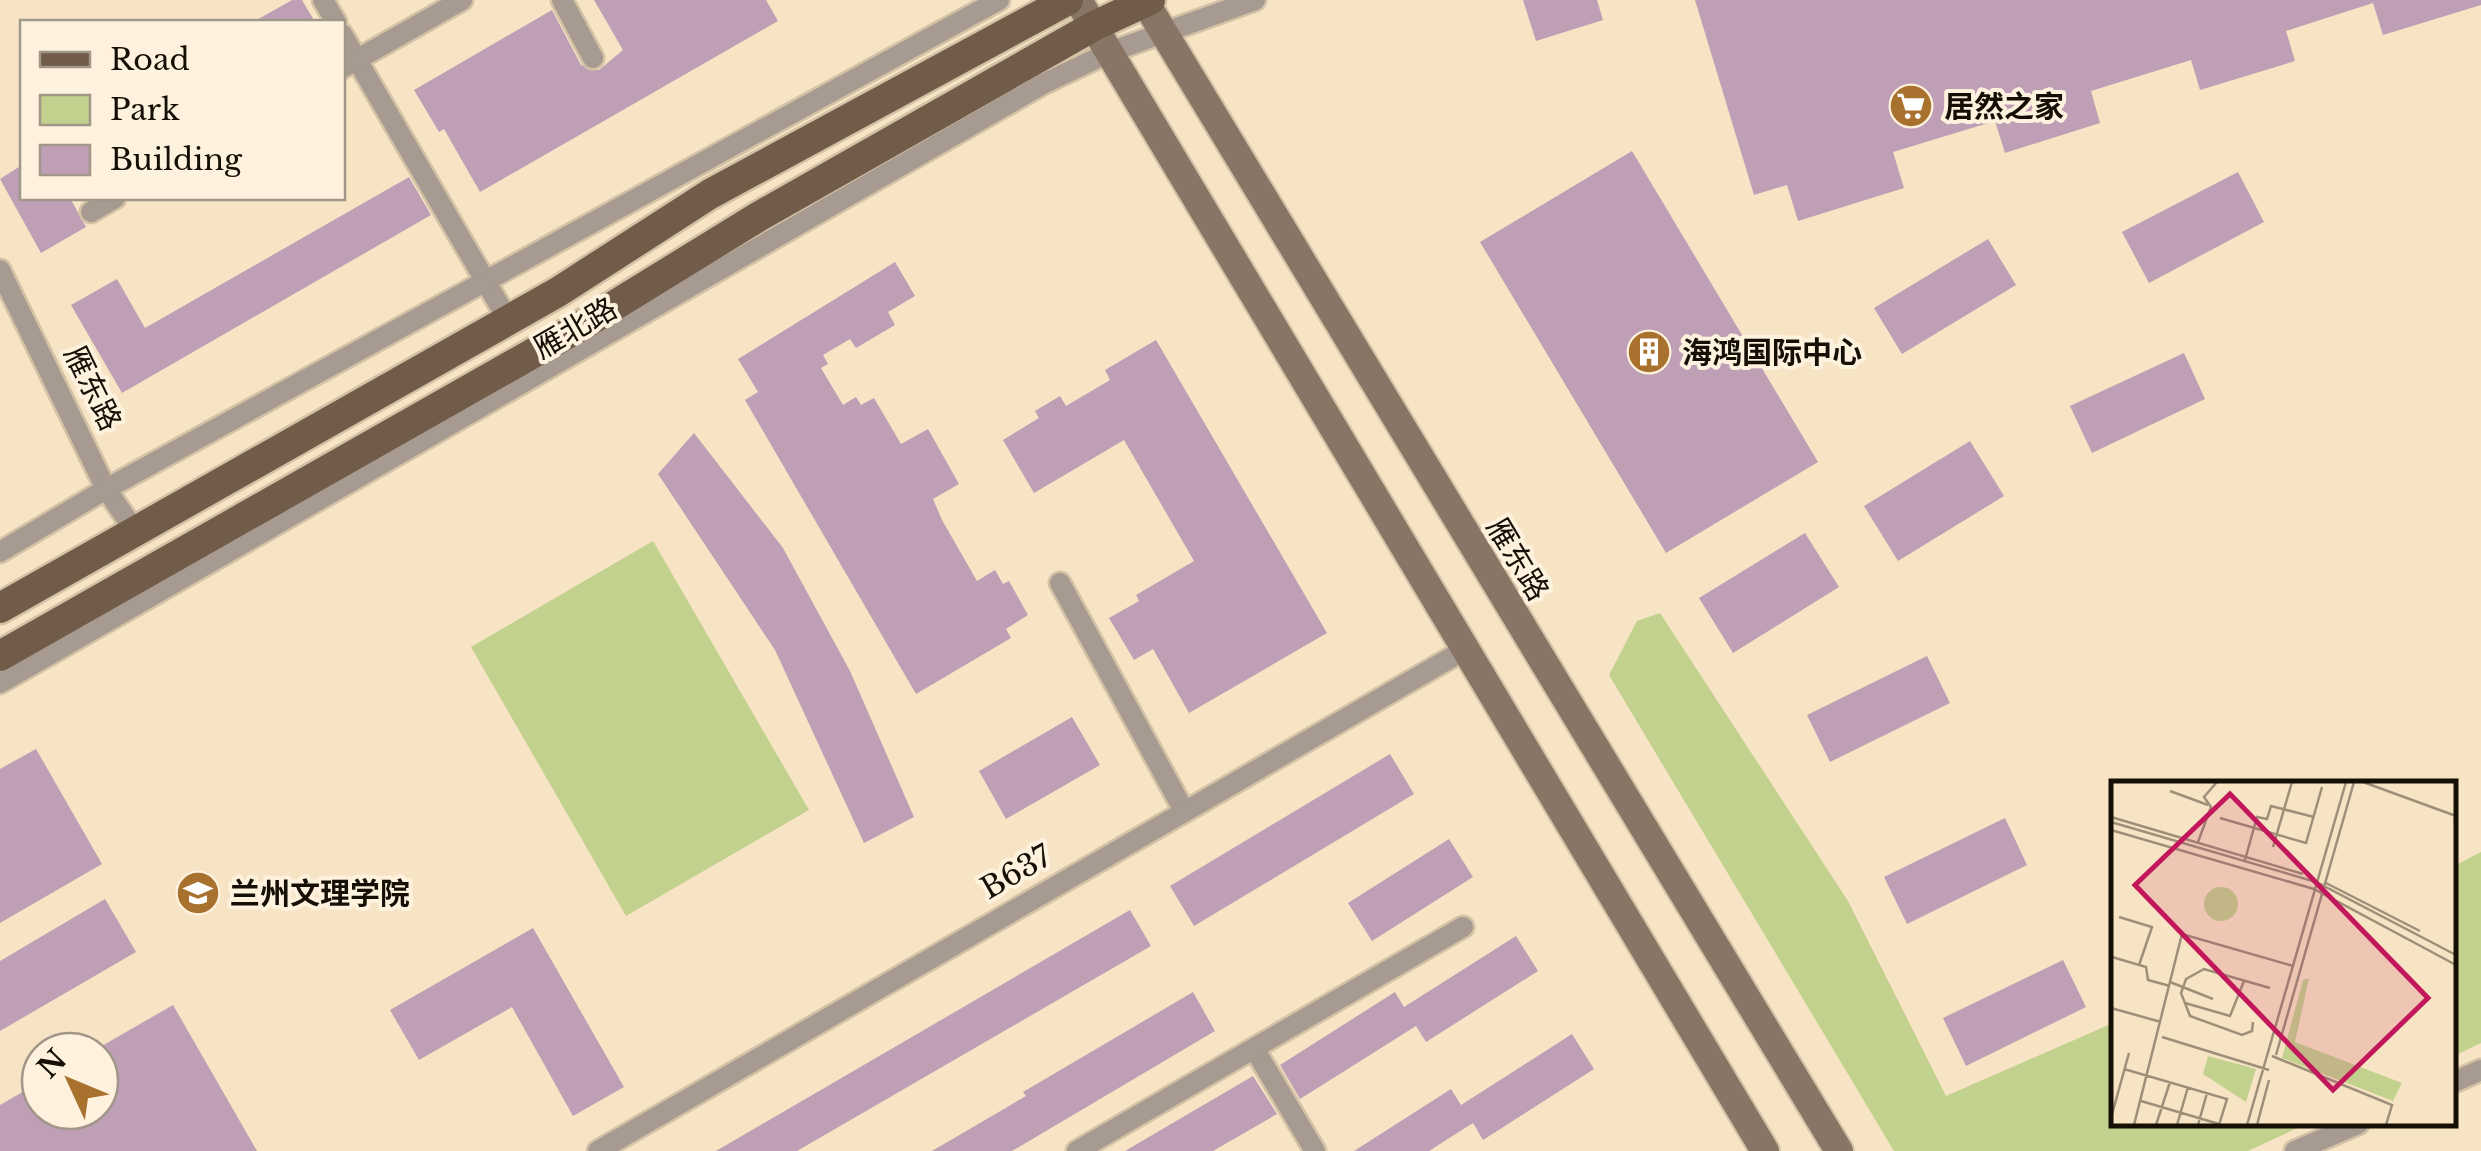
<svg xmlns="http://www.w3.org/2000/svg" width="2481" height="1151" viewBox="0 0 2481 1151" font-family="'Libre Baskerville','Noto Sans SC',serif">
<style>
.green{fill:#c2d18d}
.building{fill:#bf9fb5}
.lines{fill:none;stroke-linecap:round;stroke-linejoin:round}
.minor-casing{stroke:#d3c2a5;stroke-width:25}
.secondary-casing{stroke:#d3c2a5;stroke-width:32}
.primary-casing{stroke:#d3c2a5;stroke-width:35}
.minor{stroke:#a79a90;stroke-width:20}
.secondary{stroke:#887566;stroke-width:28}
.primary{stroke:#715b49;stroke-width:30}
.labels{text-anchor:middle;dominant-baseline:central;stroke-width:8;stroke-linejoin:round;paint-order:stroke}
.poi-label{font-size:30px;font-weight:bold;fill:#160f05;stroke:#fef2df;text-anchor:start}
.street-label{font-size:30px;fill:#160f05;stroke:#fef2df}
.inset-road{fill:none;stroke:#9d8f78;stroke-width:2.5}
.view{fill:#c2185b;fill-opacity:0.15;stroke:#c2185b;stroke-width:5}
.inset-edge{fill:none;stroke:#160f05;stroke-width:5}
</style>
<rect width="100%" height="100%" fill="#f7e4c4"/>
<g class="green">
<path d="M 653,541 L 809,810 L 626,916 L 471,647 Z"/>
<path d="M 1660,613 L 1848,901 L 1946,1096 L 2113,1023 L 2114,1124 L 2306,1124 L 2248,1151 L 1894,1151 L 1609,675 L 1637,621 Z"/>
<path d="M 2481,852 L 2481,1043 L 2454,1056 L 2454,866 Z"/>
</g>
<g class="building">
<path d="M 292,0 L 302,0 L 315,22 L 253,22 Z"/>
<path d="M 594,0 L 766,0 L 778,21 L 480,192 L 444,129 L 439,132 L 414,90 L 552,10 L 581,65 L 599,70 L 623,50 Z"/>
<path d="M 1523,0 L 1597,0 L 1603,20 L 1536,41 Z"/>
<path d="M 1695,0 L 2481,0 L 2481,5 L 2383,35 L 2373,3 L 2286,31 L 2295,61 L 2200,90 L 2191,60 L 2091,91 L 2100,123 L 2005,153 L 1995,121 L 1893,152 L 1904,188 L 1798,221 L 1787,185 L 1754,195 Z"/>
<path d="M 1632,151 L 1818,462 L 1666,553 L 1480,242 Z"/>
<path d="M 22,165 L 22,198 L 70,198 L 86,227 L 41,253 L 0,179 Z"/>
<path d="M 2238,172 L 2264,222 L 2149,283 L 2122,232 Z"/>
<path d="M 409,177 L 431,215 L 122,393 L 71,305 L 117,279 L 145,328 Z"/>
<path d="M 1988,239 L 2016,285 L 1902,354 L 1874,308 Z"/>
<path d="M 895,262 L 915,296 L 888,312 L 895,325 L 856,348 L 850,339 L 823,355 L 828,364 L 821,368 L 843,405 L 856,397 L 861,405 L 874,398 L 901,444 L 928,429 L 959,484 L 933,499 L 942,520 L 977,581 L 995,570 L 1003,584 L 1009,581 L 1028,615 L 1006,629 L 1011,638 L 916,694 L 745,400 L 758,392 L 738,359 Z"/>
<path d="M 1156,340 L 1327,633 L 1189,713 L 1153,649 L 1134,660 L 1109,618 L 1139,601 L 1136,595 L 1194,561 L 1124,440 L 1034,493 L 1003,440 L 1039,418 L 1035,411 L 1060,396 L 1066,406 L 1110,380 L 1105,370 Z"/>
<path d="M 2184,353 L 2205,399 L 2092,453 L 2070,406 Z"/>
<path d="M 694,433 L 783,548 L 850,671 L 914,817 L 864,843 L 775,650 L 658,474 Z"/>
<path d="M 1970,441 L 2004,496 L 1898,561 L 1864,506 Z"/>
<path d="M 1805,533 L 1839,587 L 1733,653 L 1699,598 Z"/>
<path d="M 1927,656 L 1950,703 L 1830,762 L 1807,715 Z"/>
<path d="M 1072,717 L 1100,765 L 1006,819 L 979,771 Z"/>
<path d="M 36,749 L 102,864 L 0,923 L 0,769 Z"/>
<path d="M 1390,754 L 1414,794 L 1194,926 L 1170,886 Z"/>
<path d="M 2005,818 L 2027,865 L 1907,924 L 1884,877 Z"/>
<path d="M 1449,839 L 1473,877 L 1372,941 L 1348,903 Z"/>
<path d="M 105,899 L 136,952 L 0,1031 L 0,961 Z"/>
<path d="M 1130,910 L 1151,946 L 797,1151 L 716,1151 Z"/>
<path d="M 533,928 L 624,1087 L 573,1116 L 512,1007 L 419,1060 L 390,1010 Z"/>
<path d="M 1516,936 L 1538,971 L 1426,1042 L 1416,1026 L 1300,1099 L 1280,1065 L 1395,992 L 1404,1007 Z"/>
<path d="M 2063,960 L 2086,1007 L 1966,1066 L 1943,1018 Z"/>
<path d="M 1193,992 L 1215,1031 L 1012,1151 L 932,1151 L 1026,1096 L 1023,1092 Z"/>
<path d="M 173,1005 L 257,1151 L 0,1151 L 0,1105 L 40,1082 L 40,1111 L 100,1111 L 100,1047 Z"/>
<path d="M 1572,1034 L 1594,1069 L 1483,1140 L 1473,1123 L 1429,1151 L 1354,1151 L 1451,1089 L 1461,1105 Z"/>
<path d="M 1253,1076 L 1277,1114 L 1213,1151 L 1125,1151 Z"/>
</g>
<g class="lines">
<g class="minor-casing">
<g id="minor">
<path d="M 323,0 L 336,22"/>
<path d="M 562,0 L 593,58"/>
<path d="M 342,34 L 508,320"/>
<path d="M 342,68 L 462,0"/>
<path d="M 91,212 L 115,198"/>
<path d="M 0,270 L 106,489 L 135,531"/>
<path d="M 0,552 L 106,489 L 999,0"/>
<path d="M 1060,583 L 1183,809"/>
<path d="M 0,683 L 1043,84 L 1110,52 L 1255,0"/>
<path d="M 1255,1050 L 1315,1151"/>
<path d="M 2454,1082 L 2481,1070"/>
<path d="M 598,1151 L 1466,649"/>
<path d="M 1077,1151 L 1463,927"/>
<path d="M 2295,1151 L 2358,1124"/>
</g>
</g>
<g class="secondary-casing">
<g id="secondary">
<path d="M 1078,0 L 1765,1151"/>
<path d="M 1144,0 L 1839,1151"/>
</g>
</g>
<g class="primary-casing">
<g id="primary">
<path d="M 0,608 L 558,292 L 710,194 L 1068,0"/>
<path d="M 0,656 L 581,326 L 758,217 L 1094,26 L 1150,0"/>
</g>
</g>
<use href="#minor" class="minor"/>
<use href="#secondary" class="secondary"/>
<use href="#primary" class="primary"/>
</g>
<defs>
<g id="supermarket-disc" transform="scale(2.25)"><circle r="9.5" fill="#a8712d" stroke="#fef2df"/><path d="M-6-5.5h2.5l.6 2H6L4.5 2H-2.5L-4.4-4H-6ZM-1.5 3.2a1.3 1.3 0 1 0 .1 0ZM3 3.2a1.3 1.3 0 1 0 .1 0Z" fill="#fff"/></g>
<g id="building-disc" transform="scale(2.25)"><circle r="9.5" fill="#a8712d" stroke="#fef2df"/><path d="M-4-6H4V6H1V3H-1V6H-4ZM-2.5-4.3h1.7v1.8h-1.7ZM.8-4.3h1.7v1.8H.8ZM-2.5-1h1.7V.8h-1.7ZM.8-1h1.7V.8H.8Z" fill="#fff"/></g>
<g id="university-disc" transform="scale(2.25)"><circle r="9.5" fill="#a8712d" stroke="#fef2df"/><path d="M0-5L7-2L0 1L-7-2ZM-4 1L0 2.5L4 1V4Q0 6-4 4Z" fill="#fff"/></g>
</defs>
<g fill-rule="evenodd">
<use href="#supermarket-disc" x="1911" y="106"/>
<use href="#building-disc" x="1649" y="352"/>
<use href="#university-disc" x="198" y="893"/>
</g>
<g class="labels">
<g class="poi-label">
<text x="1944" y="106">居然之家</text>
<text x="1682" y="352">海鸿国际中心</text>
<text x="230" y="893">兰州文理学院</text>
</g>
<g class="street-label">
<text transform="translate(575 328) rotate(-30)">雁北路</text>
<text transform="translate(93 388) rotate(64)">雁东路</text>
<text transform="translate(1518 559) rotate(59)">雁东路</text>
<text transform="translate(1016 872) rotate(-30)">B637</text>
</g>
</g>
<g transform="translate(2111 781)">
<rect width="345" height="345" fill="#f7e4c4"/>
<path d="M93 123a17 17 0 1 1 34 0a17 17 0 1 1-34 0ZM 198,197 L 184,261 L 291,302 L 282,320 L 171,277 L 192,199 ZM 97,275 L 145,288 L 135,321 L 92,293 Z" fill="#c2d18d"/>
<path class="inset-road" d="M 252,1 L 345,35M 59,10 L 97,24M 0,36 L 192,93M 109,37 L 195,62 L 211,6M 0,41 L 205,101 L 345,174M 0,49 L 203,108 L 345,184M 87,61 L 100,26 L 93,16 L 106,1M 162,66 L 181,1M 134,79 L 146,36 L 156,38 L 160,25 L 203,36M 213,101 L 309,150M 8,136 L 41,146 L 28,184M 1,176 L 35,186 L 37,199 L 59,205M 59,201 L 102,218M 74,222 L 119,235 L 133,200M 0,227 L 50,241M 142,241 L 141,250 L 131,254 L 79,235 L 70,212 L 75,198 L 93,188 L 159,207M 51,256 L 158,289M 165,274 L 243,1M 161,275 L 281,324 L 275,344M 13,288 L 116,318 L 108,344M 30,320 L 108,343M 0,337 L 18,272M 23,344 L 71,153 L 182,185M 45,344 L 59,301M 66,344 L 77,306M 87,344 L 96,312M 136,344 L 235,1M 146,344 L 158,299"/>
<path class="view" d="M 119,13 L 317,217 L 222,309 L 24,104 Z"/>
<rect width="345" height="345" class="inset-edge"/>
</g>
<rect x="20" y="20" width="325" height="180" fill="#fef2df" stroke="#a19788" stroke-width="2.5"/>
<rect x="40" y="52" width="50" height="15" fill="#715b49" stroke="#a19788" stroke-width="2.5"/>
<text x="110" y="70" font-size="30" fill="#160f05">Road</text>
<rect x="40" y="95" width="50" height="30" fill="#c2d18d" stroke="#a19788" stroke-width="2.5"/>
<text x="110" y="120" font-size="30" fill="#160f05">Park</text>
<rect x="40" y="145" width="50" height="30" fill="#bf9fb5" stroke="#a19788" stroke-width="2.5"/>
<text x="110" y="170" font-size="30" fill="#160f05">Building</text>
<g transform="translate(70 1081) rotate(314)"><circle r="48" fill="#fef2df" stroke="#a19788" stroke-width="2.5"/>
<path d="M0-8L18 38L0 25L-18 38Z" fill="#a8712d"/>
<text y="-15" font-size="28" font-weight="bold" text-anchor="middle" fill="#160f05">N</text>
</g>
</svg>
